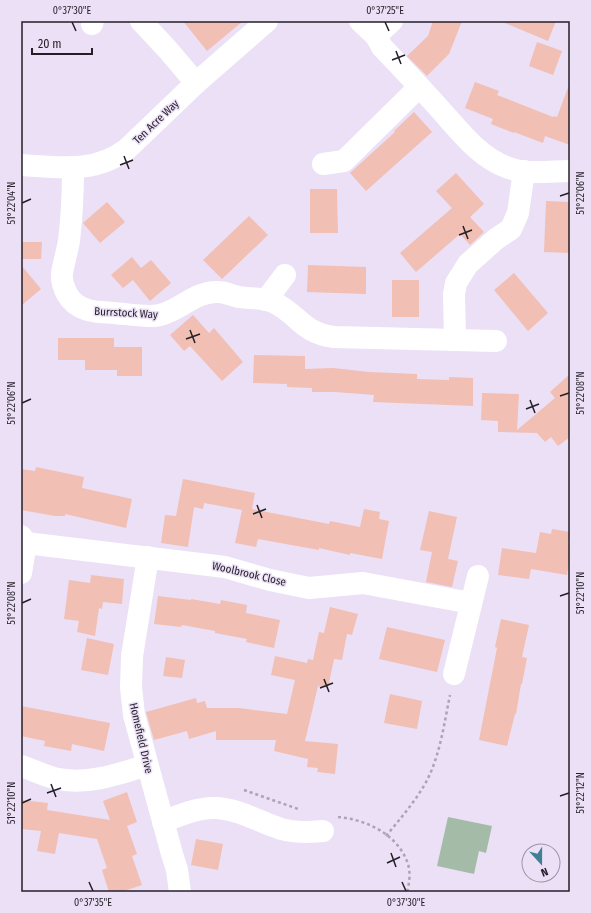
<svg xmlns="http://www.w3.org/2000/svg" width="591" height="913" viewBox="0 0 591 913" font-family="'Fira Sans Condensed',sans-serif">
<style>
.green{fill:#a4bca7}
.building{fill:#f1bfb3}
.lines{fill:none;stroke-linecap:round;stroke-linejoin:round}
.path{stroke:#aca3b5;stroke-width:2.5;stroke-dasharray:3 3;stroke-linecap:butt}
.minor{stroke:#fff;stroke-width:22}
.ticks{fill:none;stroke:#231f27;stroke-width:1.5}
.labels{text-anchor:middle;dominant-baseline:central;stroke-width:3;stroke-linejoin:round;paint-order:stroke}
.street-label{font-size:11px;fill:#231f27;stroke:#ebe0f6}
.neatline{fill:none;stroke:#231f27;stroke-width:1.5}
.ticks-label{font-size:10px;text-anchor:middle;fill:#231f27}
</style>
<rect width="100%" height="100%" fill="#ebe0f6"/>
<path class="green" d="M 448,817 L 492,826 L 486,853 L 479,851 L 474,874 L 437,866 Z"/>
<g class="building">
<path d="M 183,21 L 243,21 L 207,51 Z"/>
<path d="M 433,21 L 462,21 L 449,54 L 427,76 L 407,56 L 428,36 Z"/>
<path d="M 500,21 L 556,21 L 548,41 Z"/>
<path d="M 537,42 L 562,51 L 553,75 L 529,66 Z"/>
<path d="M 475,82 L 499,91 L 497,95 L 553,117 L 554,116 L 557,117 L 569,85 L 570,86 L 570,145 L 545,136 L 543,143 L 514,132 L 514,133 L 491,124 L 493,119 L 465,108 Z"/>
<path d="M 414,112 L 432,132 L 366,191 L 350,173 L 395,132 L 394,131 Z"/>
<path d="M 456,173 L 484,204 L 470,217 L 484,232 L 470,245 L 460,234 L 416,272 L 400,253 L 452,208 L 436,191 Z"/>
<path d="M 310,189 L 337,189 L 338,233 L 310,233 Z"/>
<path d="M 546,201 L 570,202 L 570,253 L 544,252 Z"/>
<path d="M 107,202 L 125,222 L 100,243 L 83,223 Z"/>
<path d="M 249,216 L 268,235 L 222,279 L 203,260 Z"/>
<path d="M 21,242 L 42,242 L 41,259 L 21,259 Z"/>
<path d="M 132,257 L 141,268 L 151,260 L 171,283 L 150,301 L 133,280 L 123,288 L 111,275 Z"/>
<path d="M 21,265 L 41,289 L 21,306 Z"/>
<path d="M 308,265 L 366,267 L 366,294 L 307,292 Z"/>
<path d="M 514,273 L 548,313 L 528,331 L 494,290 Z"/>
<rect x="392" y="280" width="27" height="37"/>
<path d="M 193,315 L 209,333 L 214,328 L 243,362 L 222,381 L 190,346 L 184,351 L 170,335 Z"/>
<path d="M 58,338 L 114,338 L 114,347 L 142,347 L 142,376 L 117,376 L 117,370 L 85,370 L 85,360 L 58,360 Z"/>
<path d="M 254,355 L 305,356 L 305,369 L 333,368 L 369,372 L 417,374 L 417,379 L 449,380 L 449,377 L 473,378 L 473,406 L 373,402 L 374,395 L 335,392 L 312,392 L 312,388 L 287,387 L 287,384 L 253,383 Z"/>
<path d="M 570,374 L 570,437 L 558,446 L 551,437 L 545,442 L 537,433 L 498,432 L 498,421 L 481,420 L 482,393 L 519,394 L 517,430 L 555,398 L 550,392 Z"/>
<path d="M 36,467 L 84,477 L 82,488 L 132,499 L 126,528 L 65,514 L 65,516 L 55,516 L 21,510 L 21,469 L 35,471 Z"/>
<path d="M 183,479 L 255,493 L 252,509 L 329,524 L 330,521 L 360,527 L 364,509 L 380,512 L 379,519 L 389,521 L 382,559 L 350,553 L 350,555 L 319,548 L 319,550 L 258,539 L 256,547 L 235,543 L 242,510 L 204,503 L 203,509 L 194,507 L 188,547 L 161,543 L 165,515 L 176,516 Z"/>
<path d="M 429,511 L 457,517 L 448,559 L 458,561 L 452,587 L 426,582 L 432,552 L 420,550 Z"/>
<path d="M 552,529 L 570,532 L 568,545 L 570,546 L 570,555 L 567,575 L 531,569 L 529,579 L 498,575 L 502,548 L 536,553 L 540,532 L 551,534 Z"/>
<path d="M 91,575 L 124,579 L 122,604 L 103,602 L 102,609 L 99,608 L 95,636 L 77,632 L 79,621 L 64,619 L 69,580 L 90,583 Z"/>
<path d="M 158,596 L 191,600 L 191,599 L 220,604 L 221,600 L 247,605 L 246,613 L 280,620 L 274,648 L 246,642 L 247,639 L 215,633 L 215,631 L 182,625 L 181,627 L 154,624 Z"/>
<path d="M 330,607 L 358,614 L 352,635 L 347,634 L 342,660 L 334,659 L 328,688 L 318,686 L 305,741 L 338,744 L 335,774 L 317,772 L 318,768 L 307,767 L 308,759 L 274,751 L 276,740 L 216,740 L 216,731 L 189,739 L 187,731 L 154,740 L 146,712 L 196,698 L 197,703 L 205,701 L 207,708 L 239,708 L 287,714 L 295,680 L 271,675 L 275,656 L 307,663 L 308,659 L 313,660 L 319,632 L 324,633 Z"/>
<path d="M 501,619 L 529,625 L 522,657 L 527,658 L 522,684 L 521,684 L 516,714 L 515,714 L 507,746 L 479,740 L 497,648 L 495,647 Z"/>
<path d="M 387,627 L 445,640 L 437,672 L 379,659 Z"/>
<path d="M 87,638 L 114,644 L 108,675 L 81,670 Z"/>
<path d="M 166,657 L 185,660 L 182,678 L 163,676 Z"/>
<path d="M 390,694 L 422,701 L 417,729 L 384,723 Z"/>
<path d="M 21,706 L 110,723 L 104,751 L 72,744 L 71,751 L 44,746 L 45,741 L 21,736 Z"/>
<path d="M 127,792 L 137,822 L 127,826 L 137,854 L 132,856 L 142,885 L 121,892 L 109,892 L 102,870 L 107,868 L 97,839 L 59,833 L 55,854 L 37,851 L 41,831 L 21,829 L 21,800 L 48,803 L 47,810 L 110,820 L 103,801 Z"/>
<path d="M 196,839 L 223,844 L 218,870 L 191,865 Z"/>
</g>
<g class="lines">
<g class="path">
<path d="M 244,790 L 298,809"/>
<path d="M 338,817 C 364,819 395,833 406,859 C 411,869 410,881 407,892"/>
<path d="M 386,836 C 400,819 414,803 425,784 C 440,757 444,724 450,695"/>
</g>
<g class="minor">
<path d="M 141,21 L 168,50 L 196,83"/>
<path d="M 360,21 L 376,36 L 382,47 C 401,67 420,87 438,107 C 459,130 479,158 509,168 C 528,175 551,171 570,171"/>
<path d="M 92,24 L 93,21"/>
<path d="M 376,36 L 392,21"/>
<path d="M 323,164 L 344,161 L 419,87"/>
<path d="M 21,165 C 58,167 95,174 127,149 L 196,83 L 267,21"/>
<path d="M 73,168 C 73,192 72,216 69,241 C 67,252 64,262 62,273 C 61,280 64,288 67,294 C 77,312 96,312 114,313 C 127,314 148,318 160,315 C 181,310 195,291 218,292 C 226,292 232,296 239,297 C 251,299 263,297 275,303 C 299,315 302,333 334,337 L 496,341"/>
<path d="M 266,300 L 285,275"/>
<path d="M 455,339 L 454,294 L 456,283 L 468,264 L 496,239 L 511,229 L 518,213 L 524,171"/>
<path d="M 21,536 L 26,543 L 21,573"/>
<path d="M 26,543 L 225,567 L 270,580 L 309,588 L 363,583 L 471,603"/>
<path d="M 148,557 L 132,656 L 131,687 L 134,715 L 172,854 L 177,870 L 180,892"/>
<path d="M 454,674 L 478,576"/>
<path d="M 21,766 C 34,770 46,777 59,779 C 88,785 119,774 147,765"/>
<path d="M 163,822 C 179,815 199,807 216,808 C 239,809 259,822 281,829 C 295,833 309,832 323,831"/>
</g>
</g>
<path class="ticks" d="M 72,22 L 76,31M 385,22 L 389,31M 396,51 L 401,64M 392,60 L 405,55M 124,156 L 129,169M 120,165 L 133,160M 560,196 L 569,193M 22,203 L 31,199M 463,226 L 468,239M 459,235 L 472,230M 190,330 L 195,343M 186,339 L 200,334M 560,396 L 569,393M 530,400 L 535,413M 22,403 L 31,399M 526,409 L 539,404M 257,505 L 262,518M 253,514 L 266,509M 560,596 L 569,593M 22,603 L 31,599M 324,679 L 329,692M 320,688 L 333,683M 51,784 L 56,797M 47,793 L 61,788M 560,796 L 569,793M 22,803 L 31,799M 391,853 L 396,867M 387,863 L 400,857M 89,882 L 93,891M 402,882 L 406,891"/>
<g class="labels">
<g class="street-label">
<text transform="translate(156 122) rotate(-44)">Ten Acre Way</text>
<text transform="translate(126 313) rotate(3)">Burrstock Way</text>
<text transform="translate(249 574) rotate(13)">Woolbrook Close</text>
<text transform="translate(141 738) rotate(77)">Homefield Drive</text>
</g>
</g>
<rect width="591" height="913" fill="none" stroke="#ebe0f6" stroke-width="44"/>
<g transform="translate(541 863) rotate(159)"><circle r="19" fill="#ebe0f6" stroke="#9b93a3"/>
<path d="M0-3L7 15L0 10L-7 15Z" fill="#3f8192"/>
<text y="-6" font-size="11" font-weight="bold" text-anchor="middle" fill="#231f27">N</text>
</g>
<path d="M32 48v6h60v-6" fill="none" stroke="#231f27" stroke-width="2"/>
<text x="38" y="48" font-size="12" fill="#231f27" stroke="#ebe0f6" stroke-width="3" paint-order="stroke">20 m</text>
<rect x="22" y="22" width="547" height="869" class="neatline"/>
<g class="ticks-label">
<text x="72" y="14">0°37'30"E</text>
<text x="385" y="14">0°37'25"E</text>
<text transform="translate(580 193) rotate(-90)" y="4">51°22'06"N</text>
<text transform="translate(11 203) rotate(-90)" y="4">51°22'04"N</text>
<text transform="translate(580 393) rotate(-90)" y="4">51°22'08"N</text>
<text transform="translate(11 403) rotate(-90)" y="4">51°22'06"N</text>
<text transform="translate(580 593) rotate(-90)" y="4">51°22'10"N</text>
<text transform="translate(11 603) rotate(-90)" y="4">51°22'08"N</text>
<text transform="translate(580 793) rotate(-90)" y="4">51°22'12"N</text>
<text transform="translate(11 803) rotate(-90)" y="4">51°22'10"N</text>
<text x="93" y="906">0°37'35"E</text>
<text x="406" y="906">0°37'30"E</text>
</g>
</svg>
